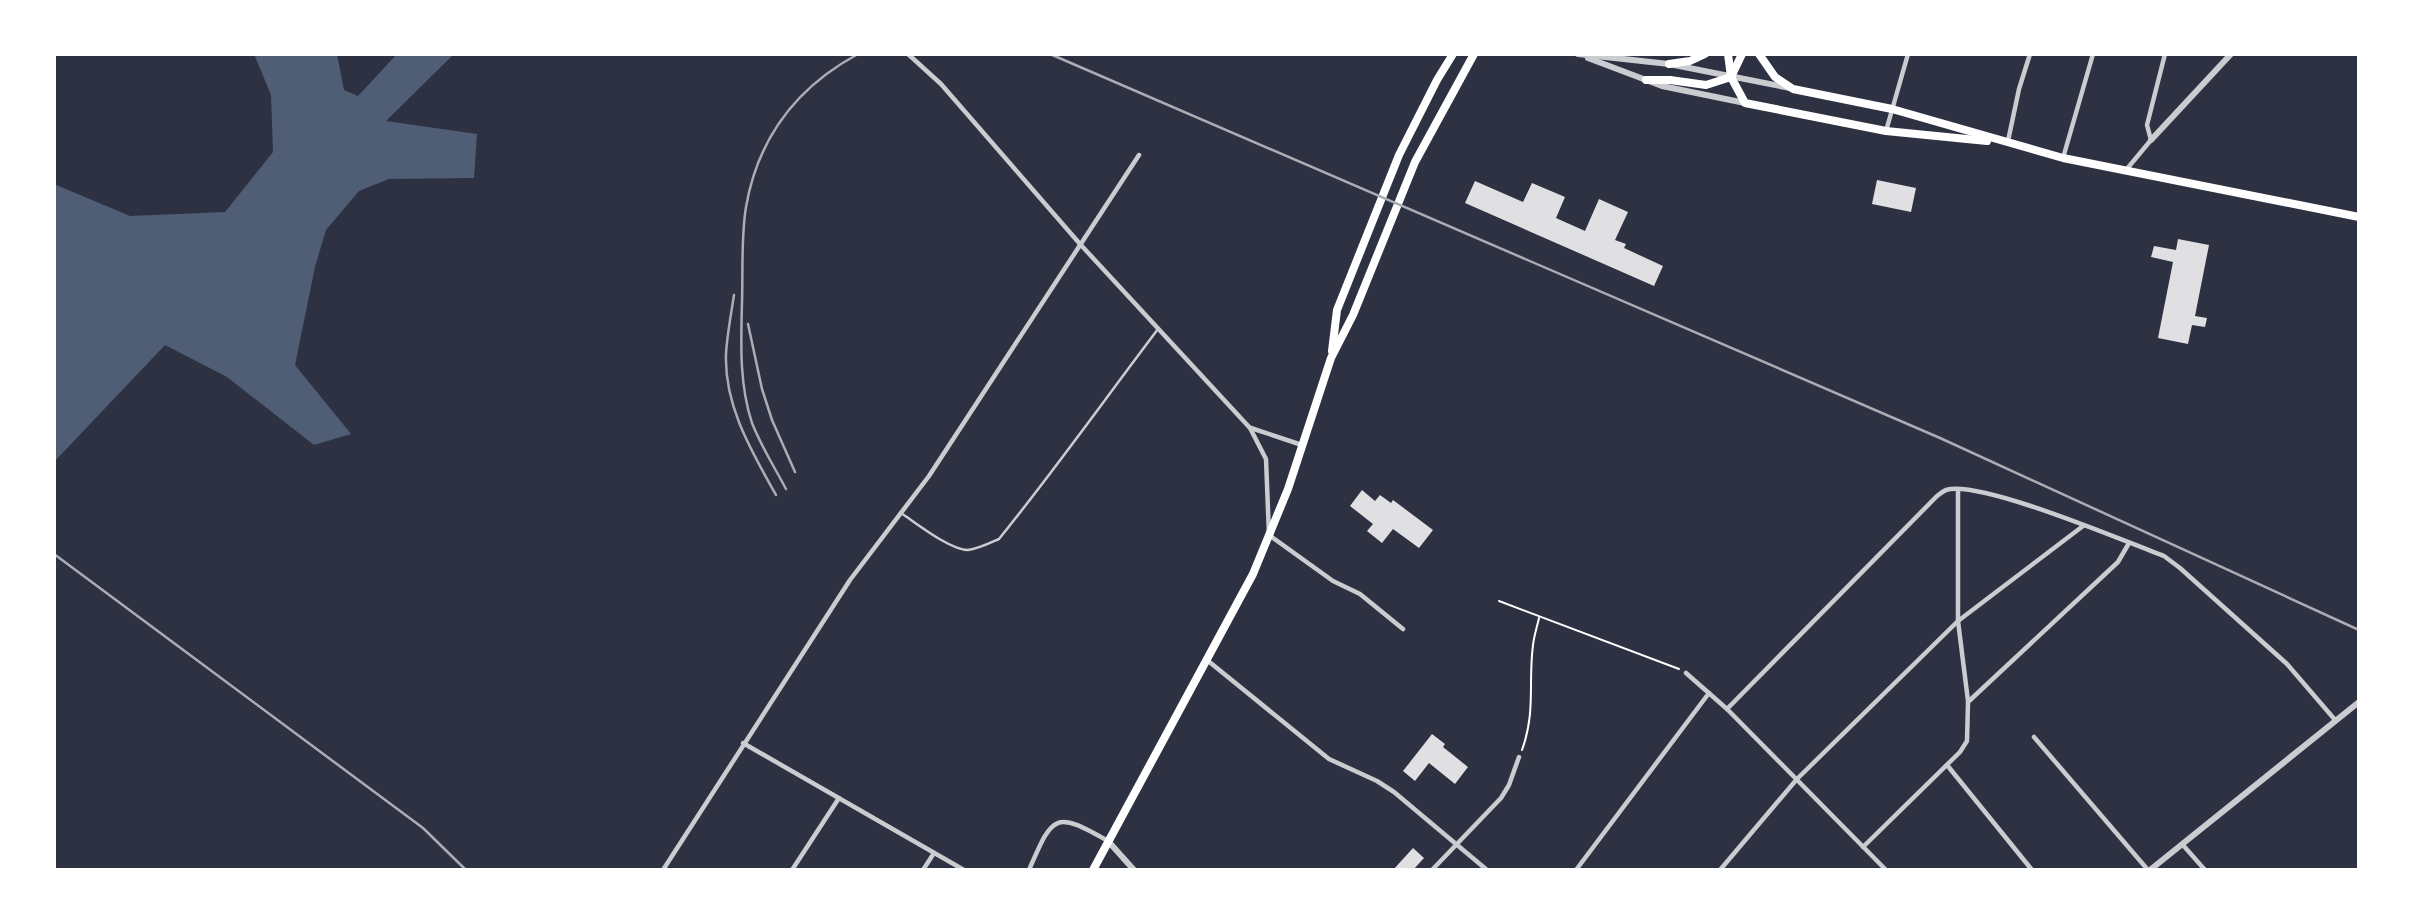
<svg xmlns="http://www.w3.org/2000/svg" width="2413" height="924" viewBox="0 0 2413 924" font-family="'Titillium Web',sans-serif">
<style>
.water{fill:#4f5d75}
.building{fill:#e0e0e3}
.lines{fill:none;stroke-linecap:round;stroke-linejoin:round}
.path{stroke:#fff;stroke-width:2}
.service{stroke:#caccd0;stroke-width:2.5}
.minor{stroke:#caccd0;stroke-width:4.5}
.tertiary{stroke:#caccd0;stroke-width:6}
.primary{stroke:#fff;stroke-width:8}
.rail{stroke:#abadb3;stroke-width:2.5}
</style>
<rect width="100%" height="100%" fill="#2d3142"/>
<path class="water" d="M 254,54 L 337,54 L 344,90 L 358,96 L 397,54 L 454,54 L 386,121 L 477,134 L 474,178 L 389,179 L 359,191 L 326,230 L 315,267 L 295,365 L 351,434 L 314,445 L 227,377 L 165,345 L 54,462 L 54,184 L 130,216 L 225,212 L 273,152 L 271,95 Z"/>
<g class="building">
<path d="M 1877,180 L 1916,188 L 1911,212 L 1872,204 Z"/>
<path d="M 1475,181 L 1523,202 L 1532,183 L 1565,197 L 1556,218 L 1585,231 L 1599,199 L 1628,212 L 1615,240 L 1626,244 L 1624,248 L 1663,266 L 1654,286 L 1465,203 Z"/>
<path d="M 2178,239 L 2209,245 L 2195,316 L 2207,318 L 2205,327 L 2192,325 L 2188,344 L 2158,338 L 2173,262 L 2151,257 L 2154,246 L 2176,250 Z"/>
<path d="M 1362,490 L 1375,501 L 1380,495 L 1391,503 L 1393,500 L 1433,530 L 1419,548 L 1393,529 L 1382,543 L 1367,531 L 1373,524 L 1350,506 Z"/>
<path d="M 1432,734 L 1445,744 L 1443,747 L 1468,767 L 1455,784 L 1429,763 L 1415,781 L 1403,771 Z"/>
<path d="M 1413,848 L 1424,858 L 1413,870 L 1393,870 Z"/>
</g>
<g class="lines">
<g class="path">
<path d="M 1499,601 L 1679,669"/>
<path d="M 1522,750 C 1536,711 1528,683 1533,645 C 1534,636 1537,627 1539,618"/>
</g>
<path class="service" d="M 901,513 C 916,523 950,550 968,550 C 978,549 990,543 999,539 C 1054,471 1105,399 1158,329"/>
<g class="minor">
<path d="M 908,54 L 941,84 L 1080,244 L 1250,428 L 1266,459 L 1269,535 L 1333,581 L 1360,594 L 1403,629"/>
<path d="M 1886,131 L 1908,54"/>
<path d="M 2008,141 L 2019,89 L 2030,54"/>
<path d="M 2063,158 L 2093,54"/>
<path d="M 2126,170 L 2151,140 L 2147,125 L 2165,54"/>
<path d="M 1251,428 L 1302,445"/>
<path d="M 1958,489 L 1958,621 L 1968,701"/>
<path d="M 1207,660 L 1329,759 L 1377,781 L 1394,792 L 1487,870"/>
<path d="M 1686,673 L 1727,709 L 1886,870"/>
<path d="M 1727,709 L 1937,496 C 1940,494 1943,491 1946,490 C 1979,479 2126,542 2164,556 L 2180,568 L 2287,664 L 2336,721"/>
<path d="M 2034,737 L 2148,870"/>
<path d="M 743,743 L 964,870"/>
<path d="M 1947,765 L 2032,870"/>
<path d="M 2182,844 L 2205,870"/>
<path d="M 1863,847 L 1960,752 L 1967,741 L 1968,702 L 2118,562 L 2129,543"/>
<path d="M 663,870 L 850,580 L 929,476 L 1139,155"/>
<path d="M 792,870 L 839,798"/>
<path d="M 923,870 L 934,853"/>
<path d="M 1029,870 C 1053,815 1054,810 1108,841"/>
<path d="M 1432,870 L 1501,798 L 1509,785 L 1519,757"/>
<path d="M 1576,870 L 1709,693"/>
<path d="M 1720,870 L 1797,779 L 1958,621 L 2083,526"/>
</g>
<g class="tertiary">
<path d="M 1578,54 L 1669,64 L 1790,88"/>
<path d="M 1588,58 L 1662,86 L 1745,103"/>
<path d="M 2151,140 L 2231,54"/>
<path d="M 1108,841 L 1134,870"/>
<path d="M 2150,870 L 2359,702"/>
</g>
<g class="primary">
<path d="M 1728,54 L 1731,77 L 1745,103 L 1886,131 L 1987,141"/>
<path d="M 1759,54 L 1775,77 L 1793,89 L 1892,109 L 2063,158 L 2359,217"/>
<path d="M 1669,64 L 1690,61 L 1705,54"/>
<path d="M 1646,80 L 1670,80 L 1706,85 L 1731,77 L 1742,54"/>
<path d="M 1332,351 L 1337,310 L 1399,155 L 1437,80 L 1453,54"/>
<path d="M 1093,870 L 1253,574 L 1288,489 L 1331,358 L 1353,315 L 1415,162 L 1474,54"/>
</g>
<g class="rail">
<path d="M 1050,54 L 1940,438 L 2359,630"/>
<path d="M 734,295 C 731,315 727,335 726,354 C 724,406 752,452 776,495"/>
<path d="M 748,324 L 762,389 L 772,420 L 795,472"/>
<path d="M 786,489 C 775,468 761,446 752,423 C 739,384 741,342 742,302 C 743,271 741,237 746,207 C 758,138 797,87 858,54"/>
<path d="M 54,554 L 423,828 L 466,870"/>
</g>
</g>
<rect width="2413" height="924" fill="none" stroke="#ffffff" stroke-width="112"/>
</svg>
